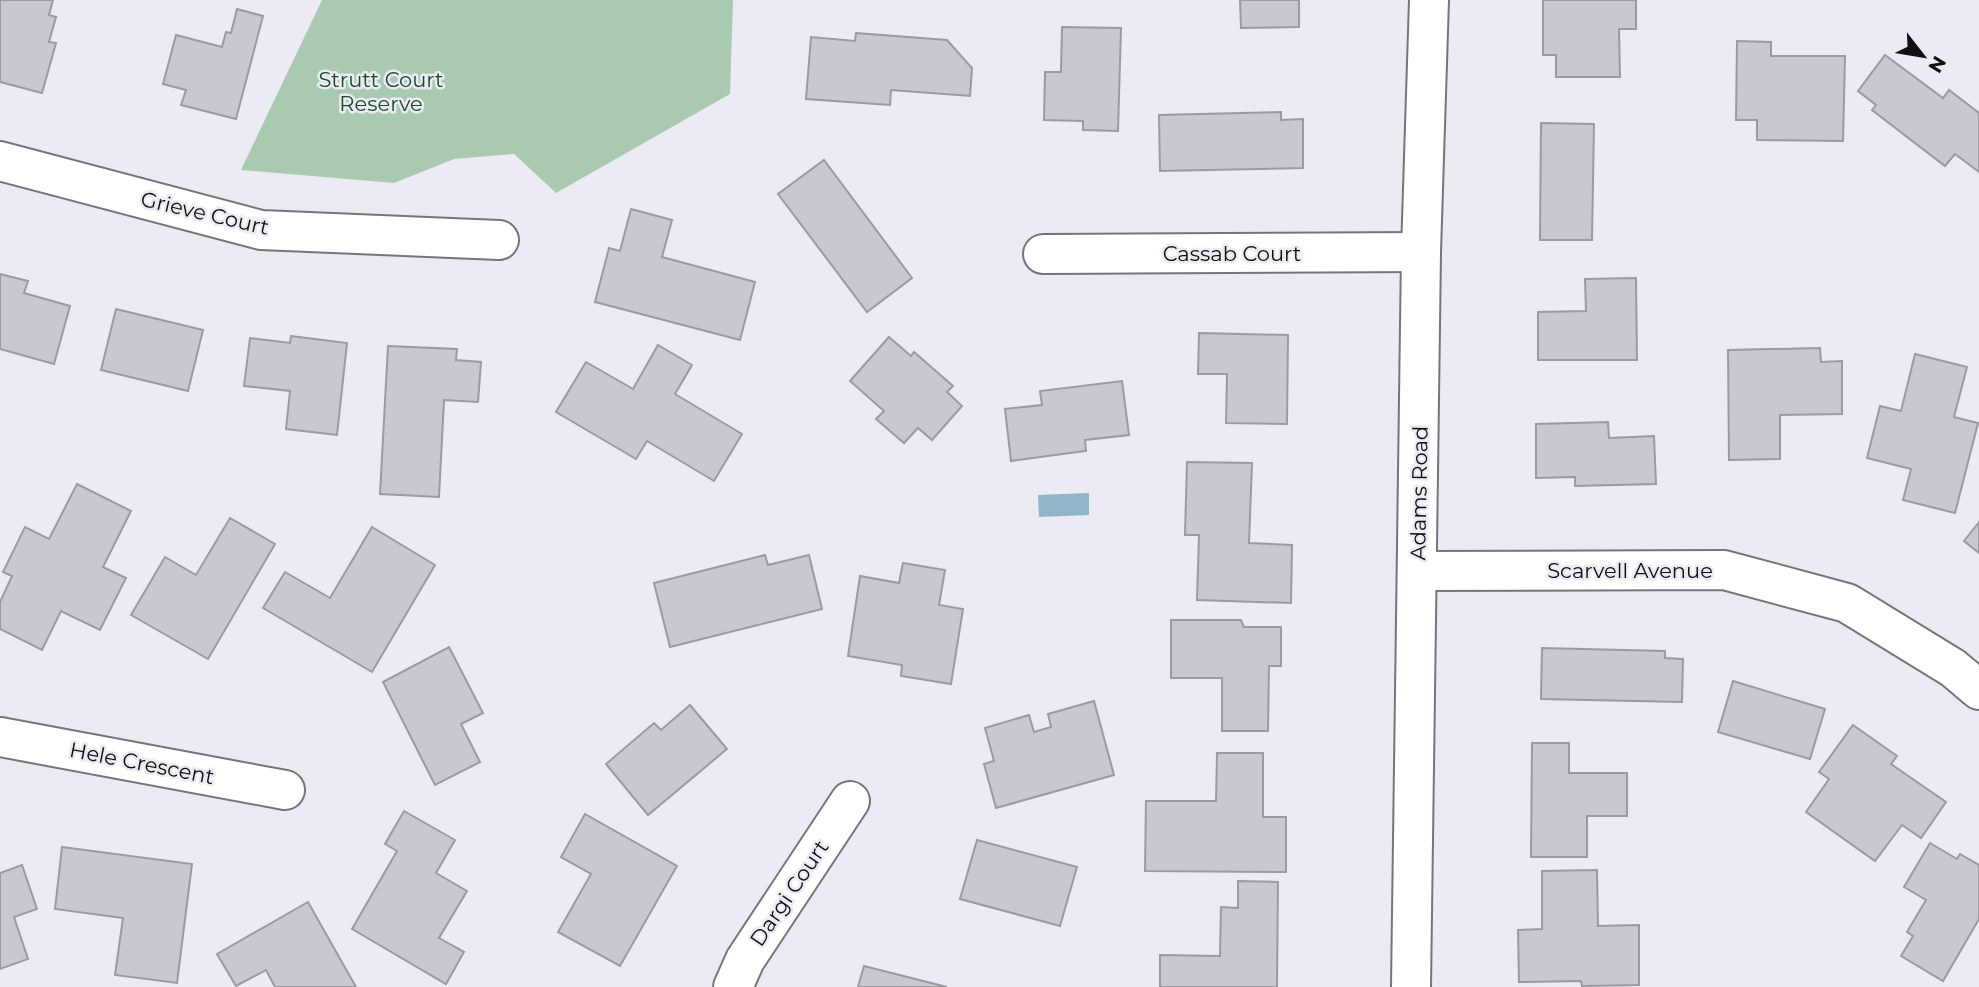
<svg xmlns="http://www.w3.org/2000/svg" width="1979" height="987" viewBox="0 0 1979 987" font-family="Montserrat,sans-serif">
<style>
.green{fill:#a9c9b1}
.water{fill:#90b5c8}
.building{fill:#c9c8d0;stroke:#9b9aa1;stroke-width:2}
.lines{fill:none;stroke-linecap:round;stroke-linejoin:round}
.minor-casing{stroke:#76757c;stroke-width:42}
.minor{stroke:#fff;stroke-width:38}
.labels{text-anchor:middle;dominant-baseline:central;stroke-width:5;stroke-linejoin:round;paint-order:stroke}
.park-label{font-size:21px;fill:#174b2b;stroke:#ecebf3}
.street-label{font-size:21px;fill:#100f12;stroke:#ecebf3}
</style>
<rect width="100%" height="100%" fill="#ecebf3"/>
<path class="green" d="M 322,0 L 733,0 L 730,94 L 556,193 L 514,154 L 454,159 L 394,183 L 241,170 Z"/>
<path class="water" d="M 1089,493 L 1089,515 L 1039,517 L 1038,495 Z"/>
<g class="building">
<path d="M 0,0 L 53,0 L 49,15 L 56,17 L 49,42 L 56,43 L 42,93 L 0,82 Z"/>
<path d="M 1240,0 L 1299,0 L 1299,27 L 1241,28 Z"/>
<path d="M 1543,0 L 1636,0 L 1636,29 L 1619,29 L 1620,77 L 1556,77 L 1556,55 L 1543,55 Z"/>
<path d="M 237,9 L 263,16 L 236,119 L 181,105 L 186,90 L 163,84 L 176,35 L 222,47 L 226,32 L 231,33 Z"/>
<path d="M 1062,27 L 1121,28 L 1118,131 L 1083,130 L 1083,121 L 1044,120 L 1045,72 L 1061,72 Z"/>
<path d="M 856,33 L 947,40 L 972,68 L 970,96 L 891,90 L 890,105 L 806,99 L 811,37 L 855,41 Z"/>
<path d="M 1737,41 L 1771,42 L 1771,56 L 1845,56 L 1843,141 L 1757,140 L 1757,120 L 1736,120 Z"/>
<path d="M 1885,55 L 1943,98 L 1949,90 L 1979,113 L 1979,172 L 1955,154 L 1945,166 L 1872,110 L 1876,105 L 1858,91 Z"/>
<path d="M 1281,112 L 1281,120 L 1303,119 L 1303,168 L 1160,171 L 1159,115 Z"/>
<path d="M 1541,123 L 1594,124 L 1592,240 L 1540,240 Z"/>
<path d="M 824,160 L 912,278 L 867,312 L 778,194 Z"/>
<path d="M 631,209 L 672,220 L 662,257 L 755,282 L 740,340 L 595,302 L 609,248 L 620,251 Z"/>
<path d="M 0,274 L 28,281 L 24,293 L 70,306 L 54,364 L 0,349 Z"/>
<path d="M 1636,278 L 1637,360 L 1538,360 L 1538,312 L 1586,311 L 1585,279 Z"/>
<path d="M 116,309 L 203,330 L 188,391 L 101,370 Z"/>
<path d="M 1199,333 L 1288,335 L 1287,424 L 1226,423 L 1227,374 L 1198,374 Z"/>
<path d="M 291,336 L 347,343 L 337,435 L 286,429 L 290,391 L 244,386 L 250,338 L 290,343 Z"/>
<path d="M 889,337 L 911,356 L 914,352 L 953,386 L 947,392 L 962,406 L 932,440 L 918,428 L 904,443 L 876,419 L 884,411 L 850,381 Z"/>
<path d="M 658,345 L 692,365 L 675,394 L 742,434 L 714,481 L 647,441 L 636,459 L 556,412 L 586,362 L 633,389 Z"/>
<path d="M 388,346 L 457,349 L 456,360 L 481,362 L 478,402 L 444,400 L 439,497 L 380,494 Z"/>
<path d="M 1820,348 L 1821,362 L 1842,361 L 1842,414 L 1780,415 L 1780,459 L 1729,460 L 1728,350 Z"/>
<path d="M 1915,354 L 1967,367 L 1954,417 L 1978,423 L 1955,513 L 1903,500 L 1911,469 L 1867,458 L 1880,406 L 1901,411 Z"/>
<path d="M 1122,381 L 1129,435 L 1085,440 L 1086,451 L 1011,461 L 1005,409 L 1042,405 L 1040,391 Z"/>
<path d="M 1608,422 L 1609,438 L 1654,436 L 1656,484 L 1575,486 L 1575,477 L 1536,478 L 1536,424 Z"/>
<path d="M 1187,462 L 1252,463 L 1249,543 L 1292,545 L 1291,603 L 1197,600 L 1199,535 L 1185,535 Z"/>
<path d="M 77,484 L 131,511 L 103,567 L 126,578 L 100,630 L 61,611 L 42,650 L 0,629 L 0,602 L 12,576 L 3,572 L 25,527 L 49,539 Z"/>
<path d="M 230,518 L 275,544 L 208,659 L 131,615 L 165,557 L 196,575 Z"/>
<path d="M 1979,522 L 1979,553 L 1964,541 Z"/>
<path d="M 372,527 L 435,565 L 372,672 L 263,608 L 285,572 L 330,598 Z"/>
<path d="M 765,555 L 768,565 L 809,555 L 822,609 L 670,647 L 654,583 Z"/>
<path d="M 903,563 L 945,570 L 939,605 L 963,609 L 951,684 L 901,676 L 902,665 L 848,656 L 860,576 L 899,583 Z"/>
<path d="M 1171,620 L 1241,620 L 1244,627 L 1281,627 L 1281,666 L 1269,666 L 1268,731 L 1222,731 L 1222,678 L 1171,678 Z"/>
<path d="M 449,647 L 483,713 L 461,724 L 480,762 L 435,785 L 383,682 Z"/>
<path d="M 1542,648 L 1665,651 L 1665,658 L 1683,659 L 1682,702 L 1541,699 Z"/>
<path d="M 1733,681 L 1825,709 L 1810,759 L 1718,732 Z"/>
<path d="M 1094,701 L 1114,775 L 996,808 L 984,764 L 994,761 L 985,728 L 1029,715 L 1034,732 L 1051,727 L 1048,714 Z"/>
<path d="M 690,705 L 727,749 L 648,815 L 606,764 L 654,723 L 661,730 Z"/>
<path d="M 1853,725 L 1897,756 L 1891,764 L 1946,802 L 1921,838 L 1902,825 L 1875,861 L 1806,812 L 1829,779 L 1819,772 Z"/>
<path d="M 1532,743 L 1569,743 L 1569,773 L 1627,773 L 1627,816 L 1587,816 L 1587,857 L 1531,857 Z"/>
<path d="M 1217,753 L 1263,753 L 1263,817 L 1286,817 L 1286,872 L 1145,871 L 1146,801 L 1216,801 Z"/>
<path d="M 404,811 L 455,840 L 436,873 L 467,891 L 439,938 L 464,952 L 446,984 L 352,929 L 397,851 L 385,844 Z"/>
<path d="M 585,814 L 677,866 L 620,966 L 558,932 L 591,874 L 561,857 Z"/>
<path d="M 977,840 L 1077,867 L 1060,926 L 960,899 Z"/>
<path d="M 1930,843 L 1957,859 L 1960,854 L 1979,865 L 1979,919 L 1943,981 L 1901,956 L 1913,936 L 1907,932 L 1926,900 L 1904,887 Z"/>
<path d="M 62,847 L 192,864 L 177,983 L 115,975 L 123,918 L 55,909 Z"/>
<path d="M 22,865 L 37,909 L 14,917 L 28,959 L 0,969 L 0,873 Z"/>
<path d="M 1597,870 L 1598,926 L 1639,925 L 1639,985 L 1582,986 L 1581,981 L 1519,982 L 1518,930 L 1542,929 L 1542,871 Z"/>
<path d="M 1238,881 L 1278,882 L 1277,987 L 1160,987 L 1160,955 L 1220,956 L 1221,907 L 1238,908 Z"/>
<path d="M 308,902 L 356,987 L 275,987 L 266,970 L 236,986 L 217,954 Z"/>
<path d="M 864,966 L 947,987 L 858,987 Z"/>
</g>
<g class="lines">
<g class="minor-casing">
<g id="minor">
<path d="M 0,161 L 261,230 L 499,240"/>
<path d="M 1043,254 L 1421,252"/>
<path d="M 1418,571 L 1724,570 L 1847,603 L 1953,668 L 1979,690"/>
<path d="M 0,737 L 285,790"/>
<path d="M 733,987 L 745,960 L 850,801"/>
<path d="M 1411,987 L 1421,252 L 1429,0"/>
</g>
</g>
<use href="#minor" class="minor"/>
</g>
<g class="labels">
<g class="park-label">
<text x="381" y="79">Strutt Court<tspan x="381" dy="24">Reserve</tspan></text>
</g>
<g class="street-label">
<text transform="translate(205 213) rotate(13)">Grieve Court</text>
<text x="1232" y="253">Cassab Court</text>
<text transform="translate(1419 493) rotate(-89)">Adams Road</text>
<text x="1630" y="570">Scarvell Avenue</text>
<text transform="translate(142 763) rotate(11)">Hele Crescent</text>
<text transform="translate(789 893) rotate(-56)">Dargi Court</text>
</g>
</g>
<g transform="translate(1923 56) rotate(121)" stroke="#ecebf3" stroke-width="5" paint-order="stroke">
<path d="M0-5L12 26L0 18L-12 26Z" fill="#100f12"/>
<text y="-10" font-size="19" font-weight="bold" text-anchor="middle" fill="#100f12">N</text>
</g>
</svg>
